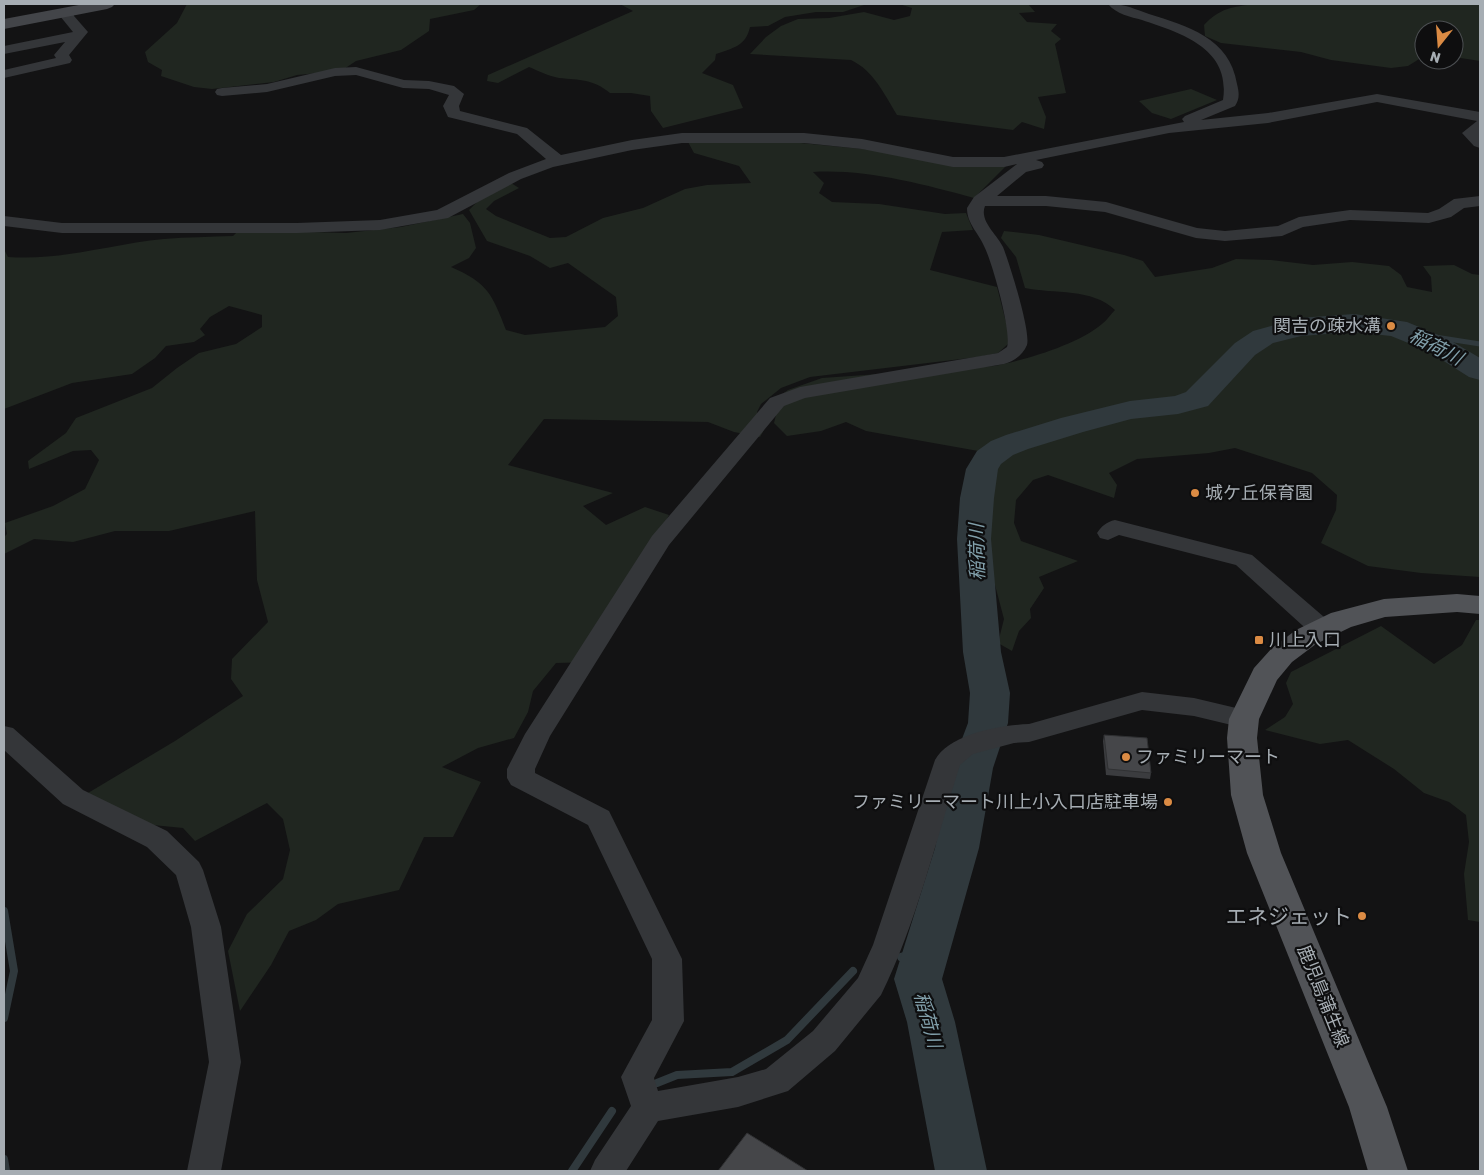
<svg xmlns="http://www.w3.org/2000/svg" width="1484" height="1175" viewBox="0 0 1484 1175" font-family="Rubik,'Noto Sans JP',sans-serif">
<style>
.green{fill:#202620}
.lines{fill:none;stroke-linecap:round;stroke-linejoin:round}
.stream-far1{stroke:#30393d;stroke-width:5}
.stream{stroke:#30393d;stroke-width:8}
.river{fill:#30393d;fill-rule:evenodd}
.street{fill:#343639;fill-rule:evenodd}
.secondary{fill:#434549;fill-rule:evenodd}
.primary{fill:#515357;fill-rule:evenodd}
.wall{fill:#3b3c3f}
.building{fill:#454649;stroke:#303133}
.poi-dot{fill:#db8b44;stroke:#0e0e0f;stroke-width:2}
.labels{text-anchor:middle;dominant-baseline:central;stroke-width:4.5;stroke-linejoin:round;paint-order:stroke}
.poi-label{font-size:18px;fill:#a6adb3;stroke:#0e0e0f;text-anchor:start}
.street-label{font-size:18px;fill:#a6adb3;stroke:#0e0e0f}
.water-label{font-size:19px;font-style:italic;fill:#819faa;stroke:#0e0e0f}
.near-poi-label{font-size:21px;fill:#a6adb3;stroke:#0e0e0f;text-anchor:end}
</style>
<rect width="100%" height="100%" fill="#131314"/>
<g class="green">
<path d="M 187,4 L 481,4 L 474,10 L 430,19 L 429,31 L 401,50 L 356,61 L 341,71 L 297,75 L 274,82 L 212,89 L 194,87 L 161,76 L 162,70 L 148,62 L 145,52 L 177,23 Z"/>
<path d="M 620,4 L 867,4 L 843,12 L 816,12 L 785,17 L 768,26 L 750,27 C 746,46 733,48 716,54 L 715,60 L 702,73 L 733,85 L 743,108 L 663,128 L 651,111 L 650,96 L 631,93 L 610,93 C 593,79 580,80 559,78 C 548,76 539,71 529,67 L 498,83 L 487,81 L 488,75 L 633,11 Z"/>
<path d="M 899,4 L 1028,4 L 1035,12 L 1019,13 L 1027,22 L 1057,24 L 1051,31 L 1061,39 L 1055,44 L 1066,93 L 1038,97 L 1046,117 L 1044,129 L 1022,122 L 1013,130 L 897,115 C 884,94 874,71 851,60 L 750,54 L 766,37 L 781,26 L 798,19 L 829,18 L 864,12 L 894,20 L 910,16 L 912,8 Z"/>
<path d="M 1255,4 L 1480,4 L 1480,61 L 1454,57 L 1454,30 L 1424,30 L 1424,56 L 1408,66 L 1391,68 L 1331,60 L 1301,52 L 1221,43 L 1205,36 L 1204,25 C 1220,8 1232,7 1255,4 Z"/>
<path d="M 1191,89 L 1217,100 L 1171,119 L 1152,113 L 1139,101 Z"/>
<path d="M 688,142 L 790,142 L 1009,163 L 974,198 C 922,184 866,169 813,172 L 824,183 L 819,193 L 832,202 L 879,204 L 945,214 L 966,213 L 973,230 L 942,232 L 930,270 L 997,287 L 1008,330 L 1008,344 L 998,353 L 978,357 L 810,377 L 781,388 L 761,404 L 757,412 L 764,430 L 760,437 L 734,432 L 708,422 L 544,419 L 508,465 L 613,493 L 583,506 L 606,525 L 645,507 L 669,515 L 595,662 L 556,663 L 533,691 L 528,712 L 514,738 L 478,748 L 442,767 L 481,782 L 453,837 L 424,837 L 399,890 L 338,904 L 316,920 L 289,931 L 271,965 L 240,1011 L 228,951 L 247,914 L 283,879 L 290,850 L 283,819 L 267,803 L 195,841 L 183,828 L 112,821 L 88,793 L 175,741 L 243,696 L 231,679 L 232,659 L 268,622 L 257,580 L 255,511 L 169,531 L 115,531 L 73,542 L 34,539 L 4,554 L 4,537 L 7,534 L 5,523 L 53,506 L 85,489 L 99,460 L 91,450 L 73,451 L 29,469 L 28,461 L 66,433 L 76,418 L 152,388 L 177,368 L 199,353 L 236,344 L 262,327 L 262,315 L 229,306 L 210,317 L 200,329 L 205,335 L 194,342 L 166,346 L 155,358 L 132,374 L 72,383 L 4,409 L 4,249 L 8,257 C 62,261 111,244 164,239 C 187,237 210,237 233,236 L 239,230 L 346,233 L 401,227 L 463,214 L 470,223 L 476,248 L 469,258 L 451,267 C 488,283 492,294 506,330 L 525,335 L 605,327 L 618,316 L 616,297 L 568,263 L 550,268 L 530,256 L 487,241 L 469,210 L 479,200 L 511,183 L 519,188 L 494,201 L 486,209 L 496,216 L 550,238 L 566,237 L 603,218 L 643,208 L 685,189 L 707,185 L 751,183 L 739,166 L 694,153 Z"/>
<path d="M 1004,231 L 1039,235 L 1124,255 L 1143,261 L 1155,277 L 1212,268 L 1236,259 L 1271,260 L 1313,265 L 1352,262 L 1389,266 L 1401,275 L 1407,287 L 1432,292 L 1431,277 L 1423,266 L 1454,265 L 1472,274 L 1480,275 L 1480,577 L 1421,573 L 1368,566 L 1321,543 L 1336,510 L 1337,495 L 1312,473 L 1235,448 L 1209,453 L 1137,459 L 1109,473 L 1117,485 L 1114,498 L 1048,475 L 1033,480 L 1016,500 L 1014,523 L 1021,541 L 1078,561 L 1039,577 L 1044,588 L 1030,609 L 1031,618 L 1019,631 L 1012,651 L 998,643 L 1004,619 L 995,585 L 962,545 L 964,495 L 974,461 L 984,452 L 866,431 L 846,422 L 821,431 L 787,436 L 774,423 L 776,415 L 771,402 L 788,390 L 822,378 L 994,366 C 1025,360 1077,345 1102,324 C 1107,320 1111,314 1115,310 C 1093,288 1053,294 1025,288 L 1016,257 L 1001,238 Z"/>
<path d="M 1476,620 L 1480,620 L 1480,922 L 1468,920 L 1464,874 L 1469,842 L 1466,815 L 1449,802 L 1424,793 L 1394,769 L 1348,740 L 1320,744 L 1265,730 L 1285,717 L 1293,704 L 1286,683 L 1291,672 L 1381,626 L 1434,664 L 1462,645 Z"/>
</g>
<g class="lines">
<path class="stream-far1" d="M 1416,334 L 1480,344"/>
<g class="stream">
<path d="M 4,911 L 14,971 L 4,1018"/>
<path d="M 901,957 L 925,951"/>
<path d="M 657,1083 L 677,1075 L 732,1072 L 787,1040 L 853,971"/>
<path d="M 4,1159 L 6,1171"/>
<path d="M 572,1171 L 612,1111"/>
</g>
<path class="river" d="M 1354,314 L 1407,322 L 1448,339 L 1480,358 L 1480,380 L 1469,377 L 1428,351 L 1391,336 L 1354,332 L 1301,336 L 1273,343 L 1255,355 L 1208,406 L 1178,414 L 1131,419 L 1083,432 L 1028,449 L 1013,455 L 1001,464 L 998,469 L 994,498 L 991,539 L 1001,652 L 1010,693 L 1008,723 L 993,768 L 979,848 L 942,979 L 955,1022 L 987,1171 L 935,1171 L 907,1022 L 894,979 L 935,848 L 951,768 L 968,723 L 970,693 L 963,652 L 957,539 L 960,498 L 966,469 L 977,451 L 991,441 L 1006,435 L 1061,418 L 1130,401 L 1175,396 L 1186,392 L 1235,343 L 1253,331 L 1299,318 Z"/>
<g class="street">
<path d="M 1108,4 C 1123,3 1135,9 1149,14 C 1187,26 1230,38 1237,84 C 1239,92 1240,99 1235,106 L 1201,120 L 1268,113 L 1377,94 L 1480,112 L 1480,148 L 1474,146 L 1462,133 L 1477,121 L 1377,102 L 1268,123 L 1169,133 L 1036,160 L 1042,162 L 1044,165 L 1042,168 L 1026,172 L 997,196 L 1046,196 L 1106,202 L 1197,228 L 1225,231 L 1278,226 L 1299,217 L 1350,210 L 1428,213 L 1439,209 L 1454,199 L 1480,196 L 1480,206 L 1464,208 L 1451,217 L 1429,223 L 1350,220 L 1303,227 L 1282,236 L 1225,241 L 1196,238 L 1105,212 L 1046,206 L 985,206 C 979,221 997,234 1003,247 C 1009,262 1031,331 1027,345 C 1023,355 1014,361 1004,364 L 805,398 L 784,406 L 669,545 L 550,736 L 535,769 L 535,773 L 609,811 L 682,959 L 684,1021 L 654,1078 L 658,1091 L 738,1077 L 766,1069 L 813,1031 L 858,978 L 873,945 L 935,760 C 949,734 1001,725 1029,724 L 1142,692 L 1194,698 L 1253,712 L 1257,719 L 1253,726 L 1244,728 L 1194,716 L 1142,710 L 1029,742 L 1014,743 L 973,754 L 960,765 C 936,840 916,925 881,995 L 835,1051 L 788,1091 L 738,1107 L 658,1121 L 626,1171 L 590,1171 L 595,1160 L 631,1106 L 621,1077 L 652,1020 L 652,959 L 588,825 L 511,785 L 507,778 L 507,769 L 525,734 L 652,536 L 770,398 L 800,387 L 998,353 L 1007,347 C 1012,333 992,261 984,246 C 978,232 967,224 967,208 L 974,197 L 1017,164 L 1004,167 L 953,167 L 862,149 L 804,143 L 682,143 L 632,150 L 553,167 L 521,179 L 448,218 L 380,230 L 297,233 L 62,233 L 4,226 L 4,216 L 62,223 L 297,223 L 380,220 L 437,210 L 509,173 L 546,159 L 517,134 L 448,117 L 443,106 L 449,95 L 429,89 L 403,88 L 356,75 L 335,76 L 267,92 L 222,96 L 217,95 L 215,92 L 217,89 L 222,88 L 267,84 L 335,68 L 356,67 L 404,80 L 429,81 L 454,86 L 464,94 L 459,106 L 460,111 L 527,128 L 561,155 L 632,140 L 682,133 L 804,133 L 862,139 L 953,157 L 1004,157 L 1184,122 L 1182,119 L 1185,116 L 1223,100 C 1231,48 1181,33 1142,20 C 1131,17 1116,14 1108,4 Z"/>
<path d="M 68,8 L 73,9 L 74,16 L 88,32 L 69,55 L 72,60 L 70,63 L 4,78 L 4,70 L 56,58 L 54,55 L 65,42 L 4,54 L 4,46 L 73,32 L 60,16 L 63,9 Z"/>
<path d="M 1115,520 L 1252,555 L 1331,623 L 1334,629 L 1331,635 L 1322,637 L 1313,635 L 1236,565 L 1119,535 L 1108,540 L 1100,538 L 1097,533 C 1102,526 1106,522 1115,520 Z"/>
<path d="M 4,726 L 13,728 L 83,790 L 167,831 L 199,862 L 203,870 L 221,927 L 241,1062 L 221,1171 L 187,1171 L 209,1062 L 191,927 L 176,875 L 147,847 L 63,804 L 4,750 Z"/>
</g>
<path class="secondary" d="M 84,4 L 115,4 L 112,7 L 107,9 L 4,29 L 4,19 Z"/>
<path class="primary" d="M 1457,594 L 1480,596 L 1480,614 L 1457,612 L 1385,617 L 1351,627 L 1316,644 L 1292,662 L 1277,680 L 1259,719 L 1257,738 L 1263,795 L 1281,853 L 1387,1107 L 1408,1171 L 1368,1171 L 1349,1107 L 1247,853 L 1231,795 L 1227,738 L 1229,719 L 1254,668 L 1272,648 L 1296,630 L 1331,613 L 1384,599 Z"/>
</g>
<path class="wall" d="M 1104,735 L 1151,773 L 1150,779 L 1106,775 L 1103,741 Z"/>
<g class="building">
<path d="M 1104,735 L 1147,738 L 1151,773 L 1108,769 Z"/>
<path d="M 747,1133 L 808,1171 L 718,1171 Z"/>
</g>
<g class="poi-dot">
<circle cx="1391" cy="326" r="5"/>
<circle cx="1195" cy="493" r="5"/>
<rect x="1254" y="635" width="10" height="10" rx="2.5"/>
<circle cx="1126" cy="757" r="5"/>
<circle cx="1168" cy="802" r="5"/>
<circle cx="1362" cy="916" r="5"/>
</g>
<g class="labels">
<g class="poi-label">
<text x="1381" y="326" text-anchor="end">関吉の疎水溝</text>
<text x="1205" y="493">城ケ丘保育園</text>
<text x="1269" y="640">川上入口</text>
<text x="1136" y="757">ファミリーマート</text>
<text x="1158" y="802" text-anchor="end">ファミリーマート川上小入口店駐車場</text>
</g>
<g class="street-label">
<text transform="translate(1323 996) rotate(68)">鹿児島蒲生線</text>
</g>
<g class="water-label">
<text transform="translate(1436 347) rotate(27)">稲荷川</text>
<text transform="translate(977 552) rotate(-91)">稲荷川</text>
<text transform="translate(928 1020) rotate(75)">稲荷川</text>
</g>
<g class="near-poi-label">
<text x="1352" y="916">エネジェット</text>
</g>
</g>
<rect width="1484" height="1175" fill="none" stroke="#a6adb3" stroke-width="10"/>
<g transform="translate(1439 45) rotate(197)"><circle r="24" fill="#0e0e0f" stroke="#4b4e51"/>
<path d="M0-4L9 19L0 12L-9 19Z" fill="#db8b44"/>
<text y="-8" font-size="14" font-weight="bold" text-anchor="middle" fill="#a6adb3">N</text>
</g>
</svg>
